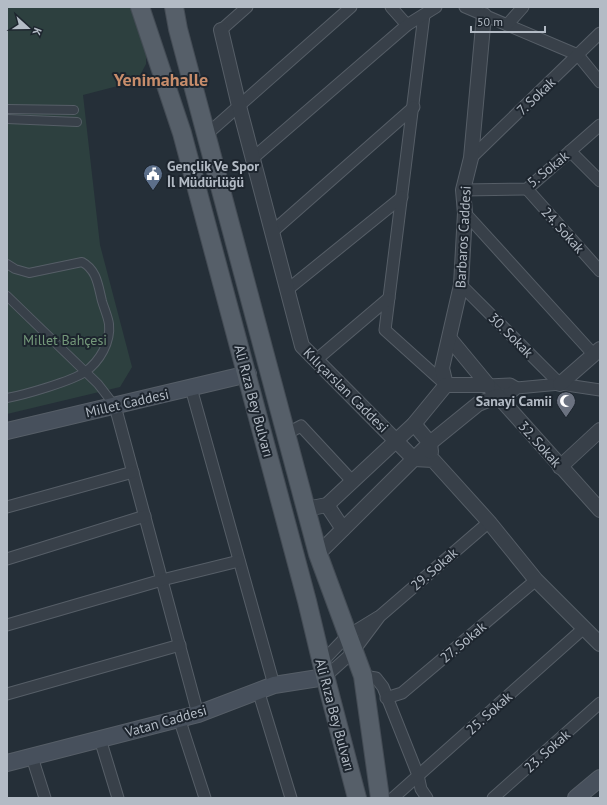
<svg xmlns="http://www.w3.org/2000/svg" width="607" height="805" viewBox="0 0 607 805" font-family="'PT Sans',sans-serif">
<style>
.green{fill:#2d403f}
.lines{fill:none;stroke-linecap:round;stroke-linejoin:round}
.pedestrian-casing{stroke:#565e67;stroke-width:10}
.minor-casing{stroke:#565e67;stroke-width:13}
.tertiary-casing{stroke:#565e67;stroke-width:16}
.secondary-casing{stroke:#565e67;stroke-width:18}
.primary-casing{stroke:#444c55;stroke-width:20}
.pedestrian{stroke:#384049;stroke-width:8}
.minor{stroke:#384049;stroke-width:11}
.tertiary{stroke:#384049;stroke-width:14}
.secondary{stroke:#47505c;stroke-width:16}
.primary{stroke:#565f69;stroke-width:18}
.labels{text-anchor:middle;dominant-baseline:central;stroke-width:4;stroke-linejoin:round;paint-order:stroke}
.street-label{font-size:14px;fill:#b3bbc5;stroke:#1d252e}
.poi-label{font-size:14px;font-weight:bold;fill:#b3bbc5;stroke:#1d252e;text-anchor:start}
.park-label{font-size:14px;fill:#74987a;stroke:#1d252e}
.district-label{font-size:18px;font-weight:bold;fill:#c88d6b;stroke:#1d252e}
</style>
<rect width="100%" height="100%" fill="#252f38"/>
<path class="green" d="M 7,7 L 134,7 L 146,41 L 146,64 L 137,81 L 83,95 L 100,245 L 132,367 L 120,387 L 7,414 Z"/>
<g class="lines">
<g class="pedestrian-casing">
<g id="pedestrian">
<path d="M 7,109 L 74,110"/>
<path d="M 7,119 L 77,122"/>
<path d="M 7,264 L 15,269 L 29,273 L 82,262 C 97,270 98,285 102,301 C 104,308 108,317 109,324 C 111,342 100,361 85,372 C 72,381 24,395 7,398"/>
<path d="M 7,296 L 98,384 L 115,406"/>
</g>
</g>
<g class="minor-casing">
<g id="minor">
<path d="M 391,7 L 407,25"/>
<path d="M 465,7 L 578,55 L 600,82"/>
<path d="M 424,15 L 385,330 L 446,385"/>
<path d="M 507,25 L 523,7"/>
<path d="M 221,30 L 247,7"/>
<path d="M 206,135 L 351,7"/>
<path d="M 570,151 L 600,181"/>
<path d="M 253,158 L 407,25 L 436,7"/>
<path d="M 471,158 L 600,33"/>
<path d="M 527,189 L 600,271"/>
<path d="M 463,190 L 527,189 L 600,125"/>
<path d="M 465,213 L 594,355"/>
<path d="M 272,232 L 414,107"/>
<path d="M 461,285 L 560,384"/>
<path d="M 287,290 L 402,197"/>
<path d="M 316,360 L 389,298"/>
<path d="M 488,385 L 510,384 L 517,388"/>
<path d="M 191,388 L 274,685"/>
<path d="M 498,396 L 511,393 L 517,388 L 560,384 L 600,390"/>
<path d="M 115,406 L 198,714"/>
<path d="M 286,434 L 301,426 L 353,482"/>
<path d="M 7,507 L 133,472"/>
<path d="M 7,559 L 145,516"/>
<path d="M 7,625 L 162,580 L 239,561"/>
<path d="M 321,663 L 347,636 L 378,617"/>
<path d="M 363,676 L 376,678 L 383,687 L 418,775 L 421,789 L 427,798"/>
<path d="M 325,677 L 353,652 L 380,616 L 489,522"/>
<path d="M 258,690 L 291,798"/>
<path d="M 7,694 L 180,645"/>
<path d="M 386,698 L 402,693 L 536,580"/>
<path d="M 179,718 L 205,798"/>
<path d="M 100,739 L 118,798"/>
<path d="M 32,757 L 45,798"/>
<path d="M 393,798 L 584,628"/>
<path d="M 493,798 L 600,703"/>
</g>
</g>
<g class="tertiary-casing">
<g id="tertiary">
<path d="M 221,30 L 239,106 L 302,346 L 414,459 L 433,460 L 489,522 L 536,580 L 600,644"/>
<path d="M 450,339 L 488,385 L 600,510"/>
<path d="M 560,384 L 600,349"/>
<path d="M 446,385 L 442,368 L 461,285 L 465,213 L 463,190 L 471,158 L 484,15"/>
<path d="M 414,424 L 430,443 L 431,452"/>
<path d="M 560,467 L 600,430"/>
<path d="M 327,505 L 343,529"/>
<path d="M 306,509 L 327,505 L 414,424 L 446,385 L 488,385"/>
<path d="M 318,554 L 430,443 L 478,404 L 498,396"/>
</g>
</g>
<g class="secondary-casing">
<g id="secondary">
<path d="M 7,431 L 248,374"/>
<path d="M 7,763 L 198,714 L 274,685 L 325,677"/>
<path d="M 576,798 L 600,778"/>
</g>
</g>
<g class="primary-casing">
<g id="primary">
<path d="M 140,7 L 182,133 L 307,601 L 324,672 L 357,798"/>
<path d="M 174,7 L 178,29 L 318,554 L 363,676 L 380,798"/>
</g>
</g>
<use href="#pedestrian" class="pedestrian"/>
<use href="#minor" class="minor"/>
<use href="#tertiary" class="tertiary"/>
<use href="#secondary" class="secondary"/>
<use href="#primary" class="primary"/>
</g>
<defs>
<g id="civic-pin" transform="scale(1)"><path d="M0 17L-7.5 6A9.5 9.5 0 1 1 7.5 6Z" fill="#5c6f8a" stroke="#1d252e"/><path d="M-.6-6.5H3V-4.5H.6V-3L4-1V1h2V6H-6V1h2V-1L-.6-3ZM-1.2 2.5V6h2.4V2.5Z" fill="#fff"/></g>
<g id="mosque-pin" transform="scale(1)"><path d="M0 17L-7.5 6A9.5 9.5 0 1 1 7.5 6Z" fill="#6b7280" stroke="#1d252e"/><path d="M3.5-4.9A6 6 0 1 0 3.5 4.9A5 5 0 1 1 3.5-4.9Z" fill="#fff"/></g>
</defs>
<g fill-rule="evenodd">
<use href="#civic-pin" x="153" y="174"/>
<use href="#mosque-pin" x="566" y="401"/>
</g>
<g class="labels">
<g class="street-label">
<text transform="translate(536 96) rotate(-44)">7. Sokak</text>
<text transform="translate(548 169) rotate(-39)">5. Sokak</text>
<text transform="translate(563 230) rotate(48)">24. Sokak</text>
<text transform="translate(463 237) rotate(-87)">Barbaros Caddesi</text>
<text transform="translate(511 335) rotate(45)">30. Sokak</text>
<text transform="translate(346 390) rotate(45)">Kılıçarslan Caddesi</text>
<text transform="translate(254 401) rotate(75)">Ali Rıza Bey Bulvarı</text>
<text transform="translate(127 403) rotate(-13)">Millet Caddesi</text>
<text transform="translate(540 444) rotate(48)">32. Sokak</text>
<text transform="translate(434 569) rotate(-41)">29. Sokak</text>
<text transform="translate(463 642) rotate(-40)">27. Sokak</text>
<text transform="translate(489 713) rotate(-42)">25. Sokak</text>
<text transform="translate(335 715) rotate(75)">Ali Rıza Bey Bulvarı</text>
<text transform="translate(166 721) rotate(-16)">Vatan Caddesi</text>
<text transform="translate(547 751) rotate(-42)">23. Sokak</text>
</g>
<g class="poi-label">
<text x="167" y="166">Gençlik Ve Spor<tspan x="167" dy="16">İl Müdürlüğü</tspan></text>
<text x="552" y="401" text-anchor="end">Sanayi Camii</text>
</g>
<g class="park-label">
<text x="65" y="340">Millet Bahçesi</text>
</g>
<g class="district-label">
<text x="161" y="79">Yenimahalle</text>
</g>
</g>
<rect width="607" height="805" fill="none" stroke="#b3bbc5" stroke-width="16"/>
<g transform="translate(28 28) rotate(111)" stroke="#1d252e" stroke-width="3" paint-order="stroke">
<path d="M0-3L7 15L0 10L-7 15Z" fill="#b3bbc5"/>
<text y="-6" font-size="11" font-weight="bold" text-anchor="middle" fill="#b3bbc5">K</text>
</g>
<path d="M471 26v6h74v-6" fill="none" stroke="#b3bbc5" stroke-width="2"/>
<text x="477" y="26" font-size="12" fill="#b3bbc5" stroke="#1d252e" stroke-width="3" paint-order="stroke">50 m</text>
</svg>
